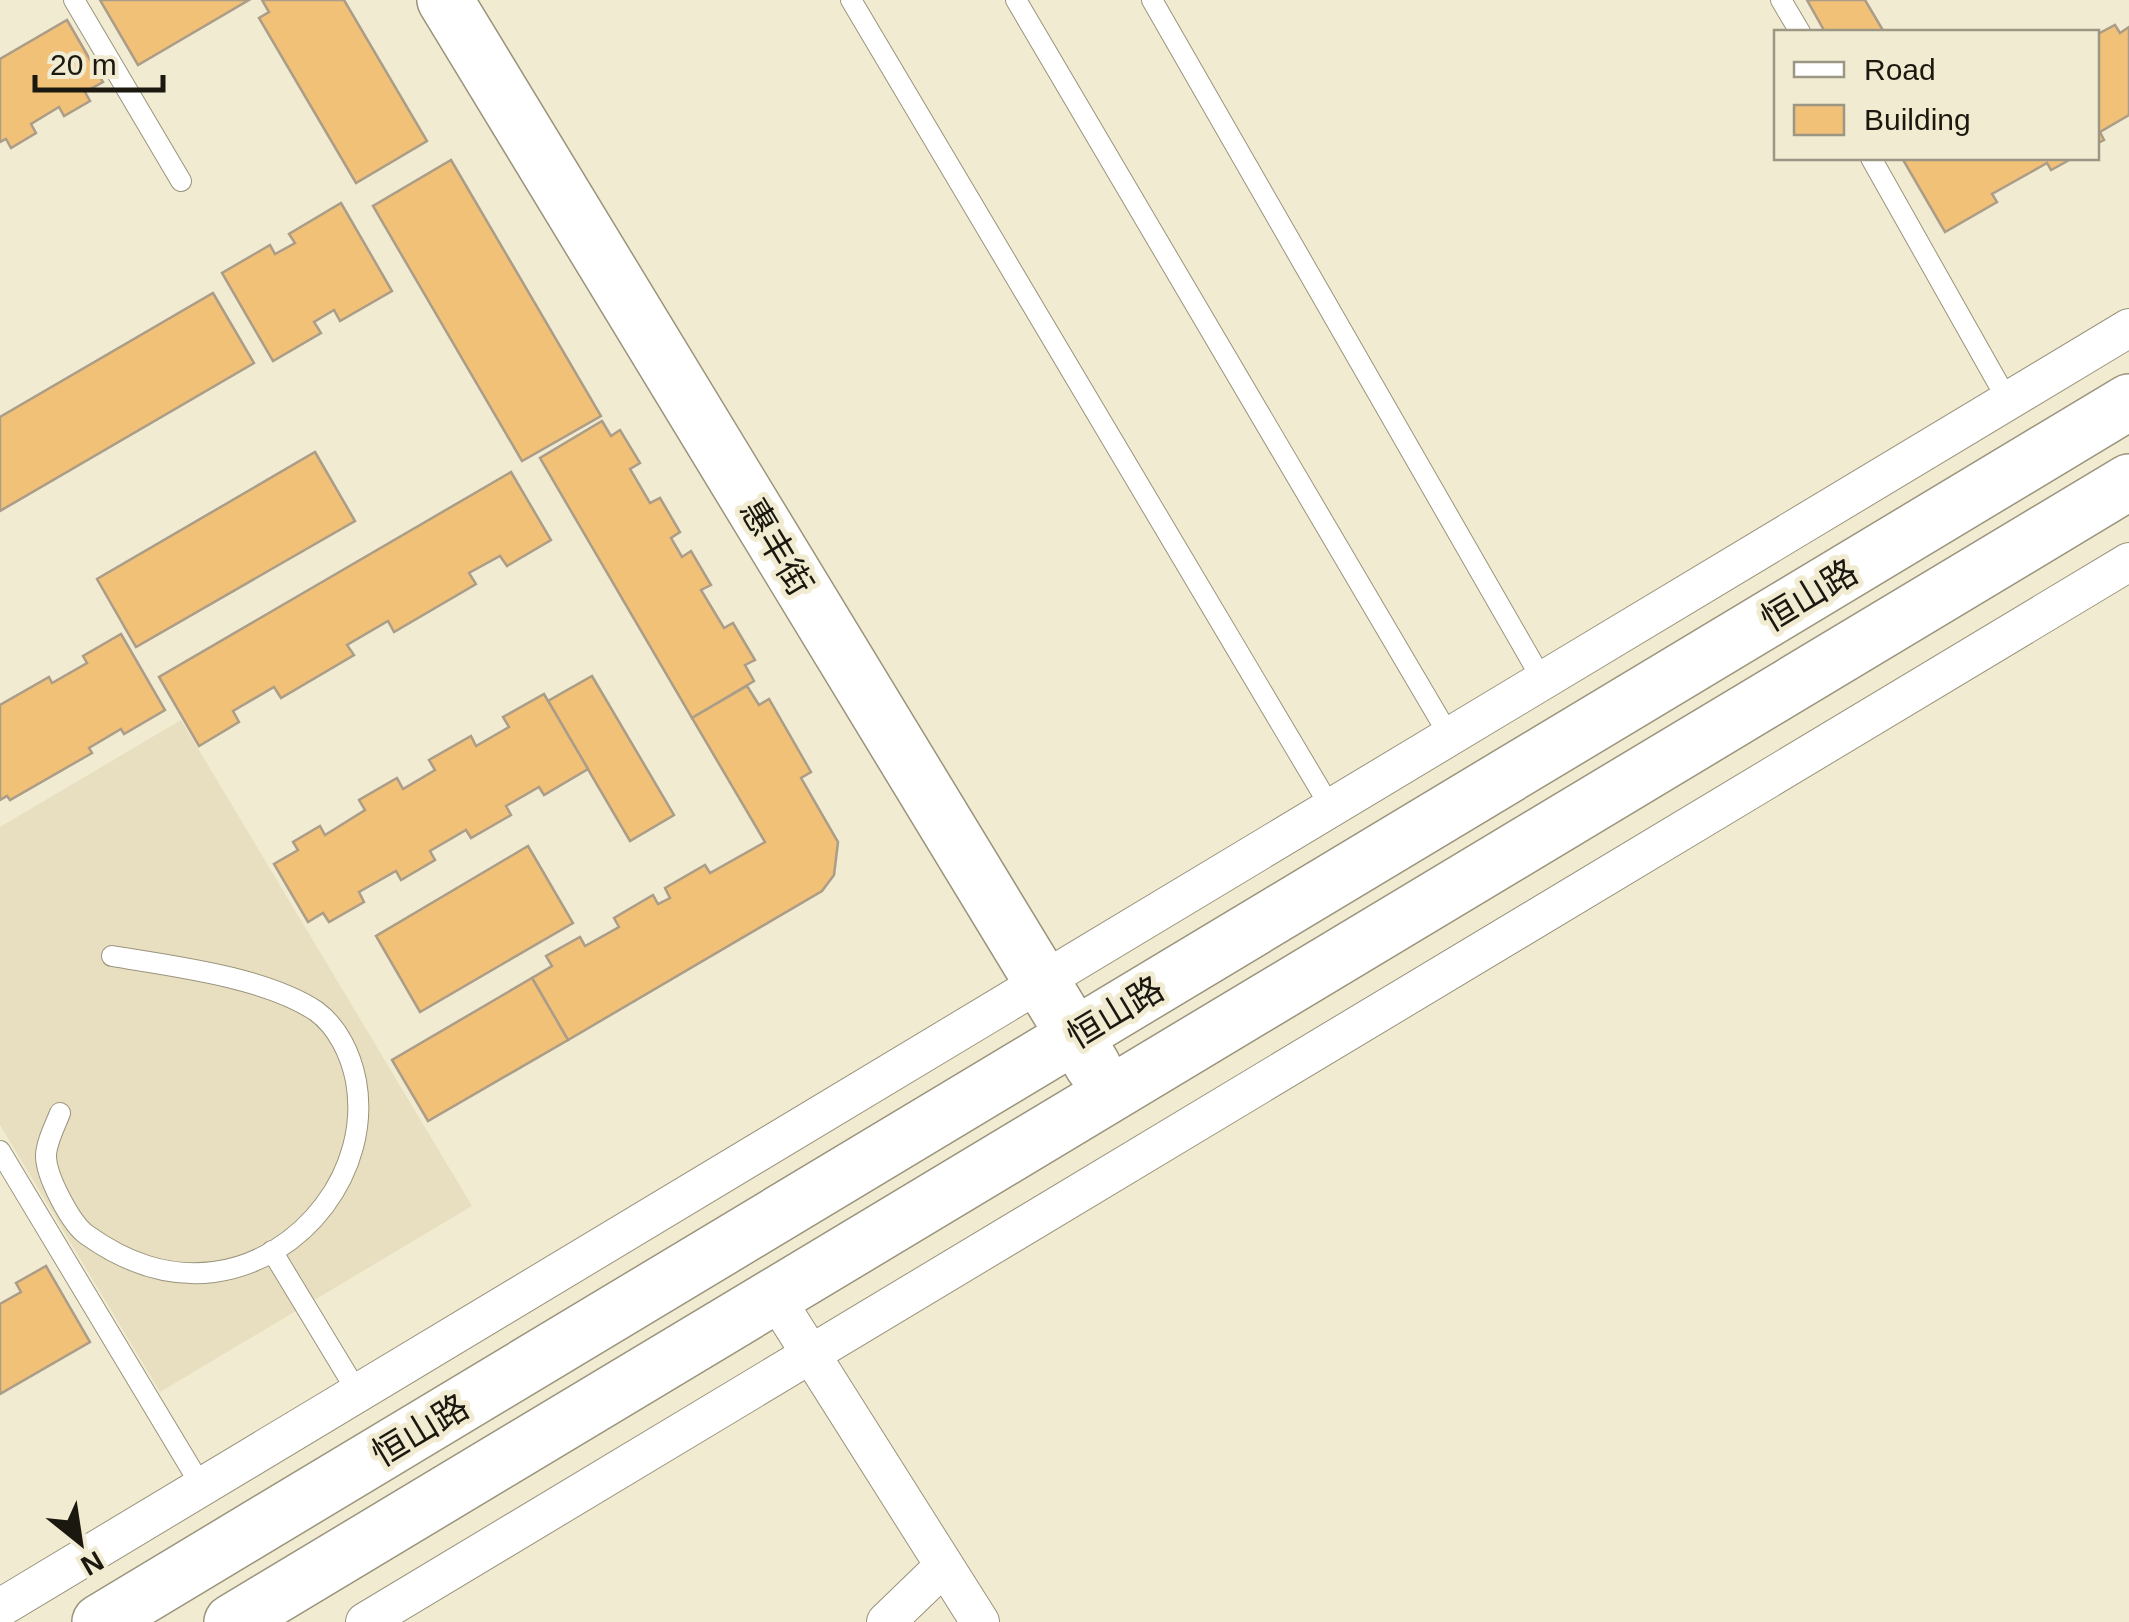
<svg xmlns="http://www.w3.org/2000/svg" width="2129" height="1622" viewBox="0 0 2129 1622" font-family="Arial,'Noto Sans SC',sans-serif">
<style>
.built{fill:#e7dfbf}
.building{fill:#f2c178;stroke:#ab9d88;stroke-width:2.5}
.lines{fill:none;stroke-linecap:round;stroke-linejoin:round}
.lane-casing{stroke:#9a947d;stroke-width:22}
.street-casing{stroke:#9a947d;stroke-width:40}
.secondary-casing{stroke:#9a947d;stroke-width:58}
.lane{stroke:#fff;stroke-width:20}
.street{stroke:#fff;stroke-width:38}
.secondary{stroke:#fff;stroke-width:55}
.labels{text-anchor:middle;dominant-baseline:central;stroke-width:10;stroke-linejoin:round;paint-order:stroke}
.street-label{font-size:35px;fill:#1a180f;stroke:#f1ebd2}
</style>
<rect width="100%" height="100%" fill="#f1ebd2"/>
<path class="built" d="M 181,720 L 472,1206 L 160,1392 L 0,1125 L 0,827 Z"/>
<g class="building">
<path d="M 100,0 L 249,0 L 138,65 Z"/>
<path d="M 262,0 L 344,0 L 427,141 L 356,183 L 259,18 L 269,12 Z"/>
<path d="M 1807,0 L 1865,0 L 1884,32 L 1825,32 Z"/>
<path d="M 67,20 L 103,82 L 85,92 L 90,101 L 64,116 L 59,107 L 31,124 L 36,133 L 11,148 L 6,139 L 0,142 L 0,59 Z"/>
<path d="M 2115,25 L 2120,33 L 2129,27 L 2129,115 L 2100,132 L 2104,140 L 2096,144 L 2096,35 Z"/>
<path d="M 1902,158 L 2073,158 L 2051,170 L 2047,163 L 1992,194 L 1997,202 L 1945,232 Z"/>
<path d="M 451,160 L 601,416 L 522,461 L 373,206 Z"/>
<path d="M 341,203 L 392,291 L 340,321 L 334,310 L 314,322 L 321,333 L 273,361 L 222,273 L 270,245 L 275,254 L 295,243 L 289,234 Z"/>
<path d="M 213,293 L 254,363 L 0,511 L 0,417 Z"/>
<path d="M 602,421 L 611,436 L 620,430 L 640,463 L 630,469 L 650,503 L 660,498 L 680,532 L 671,538 L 682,557 L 691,551 L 711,585 L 701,590 L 724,628 L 733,623 L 755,660 L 745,665 L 754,681 L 692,718 L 540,458 Z"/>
<path d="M 315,452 L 355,521 L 136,647 L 97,579 Z"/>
<path d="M 511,472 L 551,540 L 507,566 L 500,556 L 469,573 L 476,584 L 394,632 L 388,621 L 347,645 L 354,655 L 281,698 L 274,687 L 233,711 L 239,722 L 199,746 L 159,677 Z"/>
<path d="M 121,634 L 165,710 L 124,734 L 121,729 L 89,748 L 92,753 L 10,800 L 7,796 L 0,800 L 0,705 L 49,677 L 52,683 L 87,663 L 83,656 Z"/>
<path d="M 592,676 L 674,815 L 630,841 L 548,701 Z"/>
<path d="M 747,686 L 759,705 L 769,699 L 811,772 L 801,778 L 838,842 L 834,875 L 822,891 L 568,1040 L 532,978 L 552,966 L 546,956 L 580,937 L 585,946 L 619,927 L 614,918 L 653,895 L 658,904 L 670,898 L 665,888 L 705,865 L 710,873 L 765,842 L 692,718 Z"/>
<path d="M 544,694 L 588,769 L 544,795 L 539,787 L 506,806 L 511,815 L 471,838 L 466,830 L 430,851 L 435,860 L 401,880 L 396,871 L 359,892 L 364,902 L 329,922 L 323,913 L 308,922 L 274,864 L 298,850 L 293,842 L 320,826 L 325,835 L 365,810 L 359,800 L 397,778 L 403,789 L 435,770 L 429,760 L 471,736 L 476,746 L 509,727 L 503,717 Z"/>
<path d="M 528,846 L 573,923 L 420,1012 L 376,936 Z"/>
<path d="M 532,978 L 568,1040 L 428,1121 L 392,1060 Z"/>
<path d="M 46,1266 L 90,1342 L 0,1394 L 0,1304 L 21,1292 L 16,1283 Z"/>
</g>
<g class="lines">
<g class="lane-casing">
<g id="lane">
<path d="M 74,0 L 181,181"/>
<path d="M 851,0 L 1331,808"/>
<path d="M 1016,0 L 1450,737"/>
<path d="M 1152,0 L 1543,681"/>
<path d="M 1781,0 L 1800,32"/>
<path d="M 1871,158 L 2008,401"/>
<path d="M 60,1113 C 55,1126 46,1143 46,1156 C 46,1176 71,1224 87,1235 C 125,1262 166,1278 214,1272 C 303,1260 372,1170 356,1081 C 351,1055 338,1027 316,1011 C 265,977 172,966 112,956"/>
<path d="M 0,1151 L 202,1487"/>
<path d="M 272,1251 L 358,1393"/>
</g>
</g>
<g class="street-casing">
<g id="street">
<path d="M 774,1296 L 980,1622"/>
<path d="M 0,1608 L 2129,328"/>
<path d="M 365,1622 L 2129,562"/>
<path d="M 886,1622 L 944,1566"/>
</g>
</g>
<g class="secondary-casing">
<g id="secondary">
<path d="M 445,0 L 1093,1066"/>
<path d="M 100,1622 L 2129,402"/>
<path d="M 232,1622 L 2129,482"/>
</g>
</g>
<use href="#lane" class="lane"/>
<use href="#street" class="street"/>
<use href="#secondary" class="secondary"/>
</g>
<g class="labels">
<g class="street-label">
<text transform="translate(777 547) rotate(59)">惠丰街</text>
<text transform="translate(1809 595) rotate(-31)">恒山路</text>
<text transform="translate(1115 1012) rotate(-31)">恒山路</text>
<text transform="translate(420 1430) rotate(-31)">恒山路</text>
</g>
</g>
<rect x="1774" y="30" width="325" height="130" fill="#f1ebd2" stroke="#9b9784" stroke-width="2.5"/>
<rect x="1794" y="62" width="50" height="15" fill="#ffffff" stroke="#9b9784" stroke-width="2.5"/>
<text x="1864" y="80" font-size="30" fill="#1a180f">Road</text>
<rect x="1794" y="105" width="50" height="30" fill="#f2c178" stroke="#9b9784" stroke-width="2.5"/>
<text x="1864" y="130" font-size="30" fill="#1a180f">Building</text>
<g transform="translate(80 1542) rotate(150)" stroke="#f1ebd2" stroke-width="8" paint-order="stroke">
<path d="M0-8L18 38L0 25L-18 38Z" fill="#1a180f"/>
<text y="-15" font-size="28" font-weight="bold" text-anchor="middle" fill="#1a180f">N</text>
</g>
<path d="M35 75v15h128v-15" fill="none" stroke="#1a180f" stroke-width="5"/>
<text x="50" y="75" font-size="30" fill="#1a180f" stroke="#f1ebd2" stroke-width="8" paint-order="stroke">20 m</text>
</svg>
